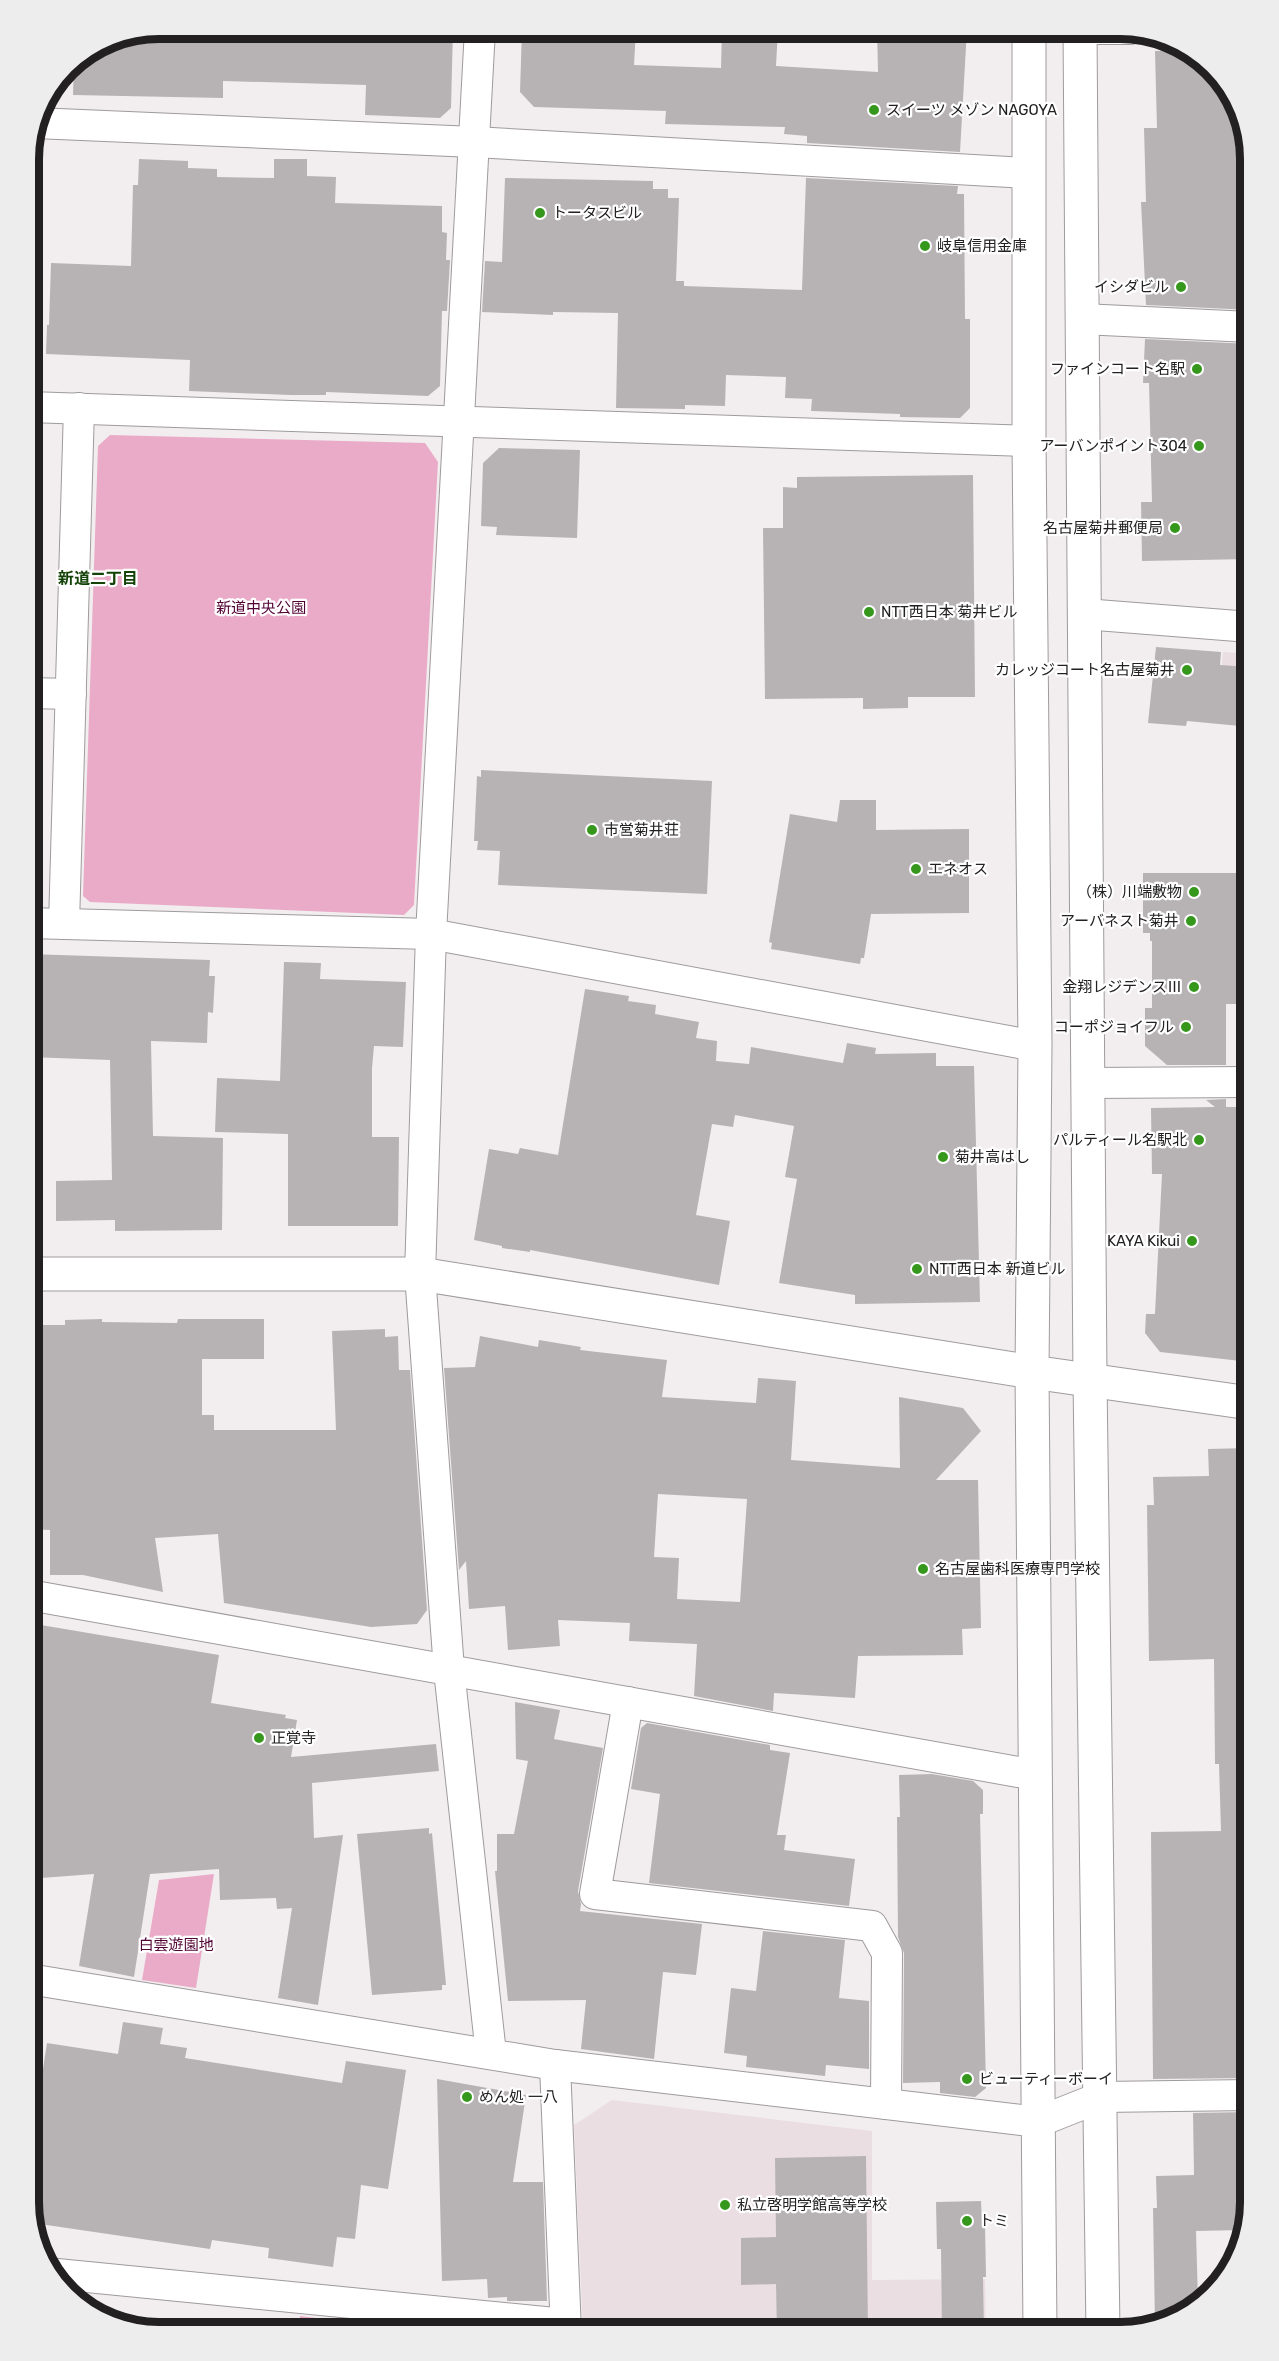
<svg xmlns="http://www.w3.org/2000/svg" width="1279" height="2361" viewBox="0 0 1279 2361" font-family="Rubik,'Noto Sans JP',sans-serif">
<style>
.built{fill:#eadee3}
.green{fill:#eaabc8}
.building{fill:#b7b3b5;fill-rule:evenodd}
.lines{fill:none;stroke-linecap:round;stroke-linejoin:round}
.minor-casing{stroke:#9f9b9c;stroke-width:32}
.tertiary-casing{stroke:#9f9b9c;stroke-width:35}
.minor{stroke:#fff;stroke-width:30}
.tertiary{stroke:#fff;stroke-width:33}
.poi-dot{fill:#35981c;stroke:#fff;stroke-width:2}
.labels{text-anchor:middle;dominant-baseline:central;stroke-width:4.5;stroke-linejoin:round;paint-order:stroke}
.poi-label{font-size:15px;fill:#222021;stroke:#fff;text-anchor:start}
.park-label{font-size:15px;fill:#520233;stroke:#fff}
.neighbourhood-label{font-size:16px;font-weight:bold;fill:#144308;stroke:#fff}
.rim{fill:none;stroke:#222021;stroke-width:8}
</style>
<rect width="100%" height="100%" fill="#f2eeef"/>
<g class="built">
<path d="M 1223,652 L 1250,654 L 1250,882 L 1235,688 L 1220,687 Z"/>
<path d="M 612,2100 L 872,2131 L 872,2280 L 985,2279 L 986,2332 L 583,2332 L 574,2125 Z"/>
</g>
<g class="green">
<path d="M 110,435 L 425,443 L 438,462 L 414,905 L 404,915 L 90,902 L 83,896 L 98,446 Z"/>
<path d="M 214,1874 L 196,1988 L 142,1980 L 159,1880 Z"/>
<path d="M 300,2316 L 341,2321 L 339,2332 L 299,2332 Z"/>
</g>
<g class="building">
<path d="M 159,28 L 453,29 L 451,108 L 440,118 L 365,115 L 366,85 L 223,81 L 223,98 L 73,95 L 74,62 L 109,38 Z"/>
<path d="M 522,29 L 636,29 L 634,65 L 721,68 L 722,29 L 778,29 L 776,66 L 878,72 L 877,29 L 967,29 L 960,152 L 807,143 L 807,136 L 784,134 L 785,127 L 665,124 L 666,111 L 534,107 L 520,92 Z"/>
<path d="M 1155,51 L 1187,51 L 1199,55 L 1240,109 L 1251,159 L 1251,310 L 1146,305 L 1141,202 L 1146,202 L 1144,128 L 1157,128 Z"/>
<path d="M 139,159 L 188,161 L 188,168 L 217,169 L 217,177 L 274,178 L 274,159 L 307,159 L 307,176 L 336,177 L 335,203 L 442,206 L 442,232 L 447,233 L 446,260 L 450,260 L 447,311 L 442,311 L 440,386 L 428,396 L 326,392 L 326,395 L 290,395 L 189,391 L 190,360 L 46,354 L 47,325 L 49,325 L 51,263 L 131,266 L 133,185 L 138,185 Z"/>
<path d="M 505,178 L 653,181 L 653,189 L 668,189 L 668,198 L 679,198 L 676,281 L 684,281 L 684,286 L 802,290 L 806,178 L 958,186 L 957,194 L 964,194 L 965,319 L 970,319 L 970,408 L 960,418 L 900,417 L 900,414 L 811,411 L 812,399 L 785,398 L 786,377 L 726,375 L 725,406 L 685,405 L 685,409 L 616,408 L 618,313 L 553,312 L 553,315 L 482,312 L 485,261 L 502,262 Z"/>
<path d="M 1145,339 L 1251,344 L 1251,559 L 1142,561 L 1141,502 L 1152,502 L 1149,383 L 1143,383 Z"/>
<path d="M 499,448 L 580,450 L 577,538 L 496,535 L 497,527 L 481,526 L 483,463 Z"/>
<path d="M 973,475 L 975,697 L 908,697 L 908,708 L 863,709 L 863,698 L 765,699 L 763,528 L 783,528 L 783,487 L 797,488 L 797,477 Z"/>
<path d="M 1156,647 L 1221,652 L 1220,665 L 1251,667 L 1251,727 L 1187,721 L 1186,726 L 1148,723 Z"/>
<path d="M 481,770 L 712,781 L 707,894 L 498,885 L 500,851 L 477,850 L 478,841 L 474,841 L 477,776 L 481,777 Z"/>
<path d="M 840,800 L 876,800 L 876,830 L 969,829 L 969,913 L 871,914 L 864,958 L 861,958 L 860,964 L 771,949 L 772,943 L 769,942 L 790,814 L 837,822 Z"/>
<path d="M 1143,873 L 1251,873 L 1251,971 L 1237,971 L 1237,1004 L 1226,1004 L 1226,1065 L 1167,1065 L 1145,1046 L 1145,1008 L 1152,1008 L 1152,941 L 1150,941 L 1150,933 L 1143,933 Z"/>
<path d="M 29,954 L 210,960 L 209,976 L 215,976 L 213,1013 L 208,1012 L 207,1043 L 151,1041 L 153,1136 L 223,1138 L 222,1230 L 115,1231 L 115,1220 L 56,1221 L 56,1181 L 112,1180 L 110,1060 L 29,1057 Z"/>
<path d="M 284,962 L 321,963 L 320,979 L 406,982 L 403,1047 L 374,1046 L 372,1068 L 372,1137 L 399,1137 L 398,1226 L 288,1226 L 288,1134 L 215,1132 L 217,1078 L 280,1081 Z"/>
<path d="M 585,989 L 629,996 L 628,1001 L 656,1005 L 655,1014 L 699,1022 L 696,1038 L 717,1041 L 716,1061 L 749,1064 L 751,1047 L 843,1063 L 847,1043 L 876,1048 L 875,1054 L 936,1053 L 936,1066 L 974,1066 L 980,1302 L 855,1304 L 855,1295 L 779,1283 L 797,1179 L 785,1177 L 794,1126 L 735,1115 L 733,1127 L 712,1124 L 696,1215 L 730,1221 L 719,1285 L 530,1250 L 530,1252 L 502,1248 L 502,1246 L 474,1240 L 489,1149 L 518,1154 L 520,1148 L 558,1155 Z"/>
<path d="M 1226,1099 L 1226,1107 L 1247,1107 L 1248,1204 L 1250,1204 L 1250,1362 L 1160,1352 L 1145,1333 L 1146,1314 L 1155,1314 L 1162,1174 L 1152,1174 L 1151,1108 L 1215,1107 L 1206,1100 Z"/>
<path d="M 102,1319 L 102,1322 L 177,1323 L 178,1319 L 264,1319 L 264,1359 L 202,1359 L 202,1415 L 214,1415 L 214,1430 L 336,1430 L 332,1331 L 385,1329 L 385,1337 L 398,1336 L 399,1370 L 410,1370 L 427,1610 L 417,1624 L 371,1627 L 224,1603 L 218,1534 L 155,1538 L 163,1592 L 83,1575 L 50,1575 L 50,1530 L 29,1529 L 29,1325 L 65,1325 L 65,1320 Z"/>
<path d="M 480,1336 L 538,1347 L 539,1340 L 581,1347 L 580,1350 L 667,1360 L 662,1397 L 756,1403 L 758,1378 L 796,1381 L 791,1460 L 900,1468 L 899,1397 L 963,1408 L 981,1431 L 936,1480 L 978,1480 L 981,1628 L 962,1629 L 963,1655 L 858,1656 L 855,1698 L 774,1693 L 773,1711 L 694,1696 L 697,1644 L 629,1641 L 630,1623 L 558,1620 L 560,1646 L 508,1650 L 505,1606 L 469,1609 L 466,1561 L 459,1570 L 444,1368 L 475,1367 ZM 658,1494 L 747,1499 L 740,1602 L 677,1599 L 679,1558 L 654,1557 Z"/>
<path d="M 1248,1448 L 1249,1486 L 1250,1486 L 1250,2078 L 1153,2079 L 1151,1832 L 1221,1831 L 1219,1764 L 1215,1764 L 1214,1659 L 1149,1661 L 1147,1505 L 1154,1505 L 1153,1477 L 1209,1476 L 1208,1449 Z"/>
<path d="M 29,1623 L 219,1655 L 211,1703 L 286,1715 L 285,1718 L 297,1720 L 291,1757 L 436,1744 L 439,1771 L 312,1783 L 314,1838 L 343,1835 L 318,2005 L 278,1998 L 292,1908 L 277,1909 L 276,1898 L 220,1900 L 219,1869 L 150,1874 L 134,1977 L 79,1966 L 94,1874 L 41,1878 L 39,1856 L 29,1857 Z"/>
<path d="M 515,1702 L 560,1710 L 554,1739 L 603,1748 L 578,1891 L 581,1904 L 580,1911 L 702,1924 L 696,1975 L 663,1972 L 654,2059 L 581,2049 L 586,2000 L 508,2001 L 495,1871 L 497,1871 L 497,1834 L 514,1834 L 528,1761 L 516,1759 Z"/>
<path d="M 647,1723 L 770,1745 L 770,1750 L 790,1753 L 777,1835 L 786,1835 L 784,1850 L 855,1859 L 849,1906 L 649,1883 L 660,1794 L 631,1789 L 641,1728 Z"/>
<path d="M 932,1774 L 973,1781 L 983,1790 L 983,1814 L 980,1814 L 986,2088 L 975,2097 L 940,2093 L 940,2082 L 903,2083 L 904,1953 L 898,1937 L 897,1817 L 900,1817 L 899,1775 Z"/>
<path d="M 429,1828 L 429,1834 L 432,1833 L 446,1985 L 442,1985 L 442,1990 L 372,1995 L 357,1834 Z"/>
<path d="M 763,1931 L 845,1940 L 839,1998 L 869,2001 L 869,2069 L 826,2065 L 825,2076 L 789,2072 L 746,2067 L 747,2056 L 724,2053 L 731,1988 L 756,1991 Z"/>
<path d="M 123,2022 L 163,2028 L 160,2044 L 187,2048 L 185,2058 L 342,2083 L 346,2061 L 406,2070 L 388,2189 L 361,2185 L 355,2239 L 337,2237 L 333,2267 L 268,2258 L 269,2248 L 212,2240 L 210,2249 L 33,2223 L 28,2202 L 28,2166 L 47,2043 L 118,2054 Z"/>
<path d="M 437,2079 L 526,2095 L 513,2182 L 543,2182 L 547,2301 L 507,2301 L 507,2297 L 488,2298 L 487,2279 L 442,2281 Z"/>
<path d="M 1250,2112 L 1250,2202 L 1242,2230 L 1196,2231 L 1198,2300 L 1170,2322 L 1155,2325 L 1153,2208 L 1157,2208 L 1156,2176 L 1194,2175 L 1193,2113 Z"/>
<path d="M 866,2156 L 868,2332 L 777,2332 L 776,2284 L 741,2285 L 741,2238 L 776,2237 L 775,2158 Z"/>
<path d="M 981,2201 L 982,2224 L 985,2224 L 986,2277 L 983,2277 L 984,2332 L 942,2332 L 941,2249 L 937,2249 L 936,2202 Z"/>
</g>
<g class="lines">
<g class="minor-casing">
<g id="minor">
<path d="M 480,29 L 431,934 L 420,1274 L 449,1670 L 491,2054"/>
<path d="M 1080,29 L 1130,29"/>
<path d="M 35,123 L 474,142 L 1028,173"/>
<path d="M 1082,319 L 1250,327"/>
<path d="M 29,407 L 1029,441"/>
<path d="M 1084,614 L 1250,627"/>
<path d="M 29,693 L 71,694"/>
<path d="M 29,923 L 431,934 L 1035,1046"/>
<path d="M 64,924 L 79,408"/>
<path d="M 1088,1083 L 1250,1082"/>
<path d="M 29,1595 L 1035,1775"/>
<path d="M 628,1702 L 595,1894 L 872,1926 L 887,1953 L 886,2104"/>
<path d="M 29,1979 L 555,2065 L 1038,2122 L 1101,2097 L 1250,2095"/>
<path d="M 555,2065 L 566,2332"/>
<path d="M 57,2274 L 565,2324"/>
</g>
</g>
<g class="tertiary-casing">
<g id="tertiary">
<path d="M 1029,29 L 1029,441 L 1035,1046 L 1032,1372 L 1040,2332"/>
<path d="M 1080,29 L 1090,1380 L 1103,2332"/>
<path d="M 29,1274 L 420,1274 L 1032,1372 L 1250,1403"/>
</g>
</g>
<use href="#minor" class="minor"/>
<use href="#tertiary" class="tertiary"/>
</g>
<g class="poi-dot">
<circle cx="874" cy="110" r="6"/>
<circle cx="540" cy="213" r="6"/>
<circle cx="925" cy="246" r="6"/>
<circle cx="1181" cy="287" r="6"/>
<circle cx="1197" cy="369" r="6"/>
<circle cx="1199" cy="446" r="6"/>
<circle cx="1175" cy="528" r="6"/>
<circle cx="869" cy="612" r="6"/>
<circle cx="1187" cy="670" r="6"/>
<circle cx="592" cy="830" r="6"/>
<circle cx="916" cy="869" r="6"/>
<circle cx="1194" cy="892" r="6"/>
<circle cx="1191" cy="921" r="6"/>
<circle cx="1194" cy="987" r="6"/>
<circle cx="1186" cy="1027" r="6"/>
<circle cx="1199" cy="1140" r="6"/>
<circle cx="943" cy="1157" r="6"/>
<circle cx="1192" cy="1241" r="6"/>
<circle cx="917" cy="1269" r="6"/>
<circle cx="923" cy="1569" r="6"/>
<circle cx="259" cy="1738" r="6"/>
<circle cx="967" cy="2079" r="6"/>
<circle cx="467" cy="2097" r="6"/>
<circle cx="725" cy="2205" r="6"/>
<circle cx="967" cy="2221" r="6"/>
</g>
<g class="labels">
<g class="poi-label">
<text x="886" y="110">スイーツ メゾン NAGOYA</text>
<text x="552" y="213">トータスビル</text>
<text x="937" y="246">岐阜信用金庫</text>
<text x="1169" y="287" text-anchor="end">イシダビル</text>
<text x="1185" y="369" text-anchor="end">ファインコート名駅</text>
<text x="1187" y="446" text-anchor="end">アーバンポイント304</text>
<text x="1163" y="528" text-anchor="end">名古屋菊井郵便局</text>
<text x="881" y="612">NTT西日本 菊井ビル</text>
<text x="1175" y="670" text-anchor="end">カレッジコート名古屋菊井</text>
<text x="604" y="830">市営菊井荘</text>
<text x="928" y="869">エネオス</text>
<text x="1182" y="892" text-anchor="end">（株）川端敷物</text>
<text x="1179" y="921" text-anchor="end">アーバネスト菊井</text>
<text x="1182" y="987" text-anchor="end">金翔レジデンスⅢ</text>
<text x="1174" y="1027" text-anchor="end">コーポジョイフル</text>
<text x="1187" y="1140" text-anchor="end">パルティール名駅北</text>
<text x="955" y="1157">菊井高はし</text>
<text x="1180" y="1241" text-anchor="end">KAYA Kikui</text>
<text x="929" y="1269">NTT西日本 新道ビル</text>
<text x="935" y="1569">名古屋歯科医療専門学校</text>
<text x="271" y="1738">正覚寺</text>
<text x="979" y="2079">ビューティーボーイ</text>
<text x="479" y="2097">めん処 一八</text>
<text x="737" y="2205">私立啓明学館高等学校</text>
<text x="979" y="2221">トミ</text>
</g>
<g class="park-label">
<text x="261" y="608">新道中央公園</text>
<text x="176" y="1945">白雲遊園地</text>
</g>
<g class="neighbourhood-label">
<text x="98" y="578">新道二丁目</text>
</g>
</g>
<path d="M0 0H1279V2361H0ZM159 39H1120A120 120 0 0 1 1240 159V2202A120 120 0 0 1 1120 2322H159A120 120 0 0 1 39 2202V159A120 120 0 0 1 159 39Z" fill="#ededed" fill-rule="evenodd"/>
<path class="rim" d="M159 39H1120A120 120 0 0 1 1240 159V2202A120 120 0 0 1 1120 2322H159A120 120 0 0 1 39 2202V159A120 120 0 0 1 159 39Z"/>
</svg>
